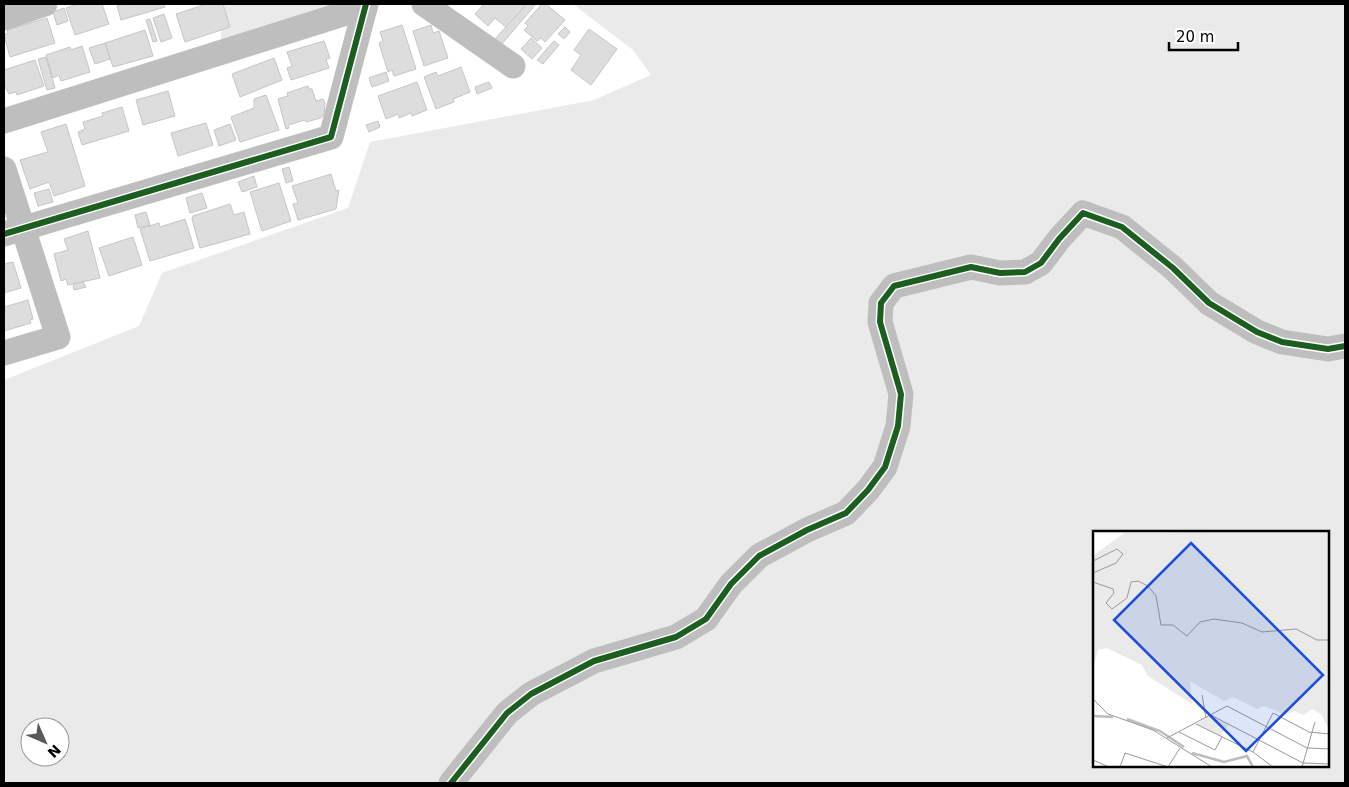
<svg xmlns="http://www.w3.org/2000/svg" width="1349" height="787" viewBox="0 0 1349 787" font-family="'DejaVu Sans',sans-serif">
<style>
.green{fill:#eaeaea;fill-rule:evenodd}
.building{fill:#ddd;stroke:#c5c5c5}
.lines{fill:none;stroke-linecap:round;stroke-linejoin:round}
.minor{stroke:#bebebe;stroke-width:25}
.cycleway-casing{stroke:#fff;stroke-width:9}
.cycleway{stroke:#1b5e20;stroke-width:6}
.inset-river{fill:none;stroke:#bcbcbc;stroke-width:2.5}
.inset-road{fill:none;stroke:#999;stroke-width:1}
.view{fill:#1d4ed8;fill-opacity:0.15;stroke:#1d4ed8;stroke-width:2.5}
.inset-edge{fill:none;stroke:#000;stroke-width:2.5}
</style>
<rect width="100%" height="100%" fill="#fff"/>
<g class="green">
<path d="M 219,4 L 366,4 L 222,52 Z"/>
<path d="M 573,4 L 1345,4 L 1345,783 L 4,783 L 4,380 L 139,326 L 162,273 L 348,208 L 370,142 L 594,100 L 651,75 L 633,50 ZM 1094,532 L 1328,532 L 1328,766 L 1094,766 ZM 30,727 L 60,727 L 60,757 L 30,757 Z"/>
</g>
<g class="building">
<path d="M 78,4 L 102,4 L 109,24 L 75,35 L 66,8 Z"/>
<path d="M 124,4 L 164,4 L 165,7 L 121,20 L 117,6 Z"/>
<path d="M 206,4 L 223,4 L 230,27 L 185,42 L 176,14 Z"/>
<path d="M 484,4 L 528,4 L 507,28 L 495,18 L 488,26 L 475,14 Z"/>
<path d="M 527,4 L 536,4 L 501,45 L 494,40 Z"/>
<path d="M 542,4 L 546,4 L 565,20 L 545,42 L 541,38 L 537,41 L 524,30 L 528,26 L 525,23 Z"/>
<path d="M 64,8 L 68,21 L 57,25 L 53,12 Z"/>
<path d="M 164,14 L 172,38 L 161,42 L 153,18 Z"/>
<path d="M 47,18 L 55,43 L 10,57 L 4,35 L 8,33 L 7,30 Z"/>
<path d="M 150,19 L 157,41 L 153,42 L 146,20 Z"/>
<path d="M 402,25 L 416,69 L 394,76 L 392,70 L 388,72 L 379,43 L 383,41 L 380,32 Z"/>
<path d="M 431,25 L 433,33 L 439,31 L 448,58 L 424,66 L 413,31 Z"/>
<path d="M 565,27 L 570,32 L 564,39 L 558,34 Z"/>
<path d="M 589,29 L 617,49 L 591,85 L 571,70 L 581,55 L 574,50 Z"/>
<path d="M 145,30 L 153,56 L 113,67 L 105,43 Z"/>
<path d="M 531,38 L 542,48 L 532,59 L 521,49 Z"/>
<path d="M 324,41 L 330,58 L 326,59 L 329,68 L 291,80 L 287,68 L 292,66 L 287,52 Z"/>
<path d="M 554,41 L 559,45 L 543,64 L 537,60 Z"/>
<path d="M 105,43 L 110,59 L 95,64 L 89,48 Z"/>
<path d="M 82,46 L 90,72 L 61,81 L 59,75 L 53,78 L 46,55 L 70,47 L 71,50 Z"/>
<path d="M 46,57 L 55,88 L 47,90 L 38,59 Z"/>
<path d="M 274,58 L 282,80 L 240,97 L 232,74 Z"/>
<path d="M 35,60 L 44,86 L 17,95 L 16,92 L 9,94 L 4,85 L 4,70 Z"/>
<path d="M 461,67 L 470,92 L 453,99 L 454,102 L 436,109 L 424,77 L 436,72 L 438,76 Z"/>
<path d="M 386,72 L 389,81 L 372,87 L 369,78 Z"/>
<path d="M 417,82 L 427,110 L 412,116 L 411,113 L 399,118 L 398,114 L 386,119 L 378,96 Z"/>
<path d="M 489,82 L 492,88 L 477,94 L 475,87 Z"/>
<path d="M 308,86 L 309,89 L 312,89 L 316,101 L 323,99 L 325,103 L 324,114 L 321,118 L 306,122 L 305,120 L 288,125 L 289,128 L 286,129 L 278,99 L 288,96 L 287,93 Z"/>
<path d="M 168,91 L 175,116 L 143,125 L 136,100 Z"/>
<path d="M 266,95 L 279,130 L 240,142 L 231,117 L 254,108 L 254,99 Z"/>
<path d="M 122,107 L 129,131 L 82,145 L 78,132 L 85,129 L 83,122 L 103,116 L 102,113 Z"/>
<path d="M 378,121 L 380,127 L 369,132 L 366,125 Z"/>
<path d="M 206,123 L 213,145 L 178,156 L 171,133 Z"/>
<path d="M 66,124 L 85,186 L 54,196 L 49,182 L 30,189 L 20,160 L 48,152 L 41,132 Z"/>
<path d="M 230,124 L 236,140 L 219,146 L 214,130 Z"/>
<path d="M 289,167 L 293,181 L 286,183 L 282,169 Z"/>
<path d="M 331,174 L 336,191 L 339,190 L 336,209 L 298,220 L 293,204 L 298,203 L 292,186 Z"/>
<path d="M 254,176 L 257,187 L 242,192 L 238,182 Z"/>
<path d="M 279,183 L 291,221 L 262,231 L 250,192 Z"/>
<path d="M 49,189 L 53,202 L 38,206 L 34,193 Z"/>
<path d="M 202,193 L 207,208 L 190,213 L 186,198 Z"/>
<path d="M 230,204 L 234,215 L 244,212 L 250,234 L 200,248 L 192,219 L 193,216 Z"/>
<path d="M 146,212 L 150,225 L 138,228 L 135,215 Z"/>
<path d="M 185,219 L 194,248 L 150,261 L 140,229 L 159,223 L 160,227 Z"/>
<path d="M 88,231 L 100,278 L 68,285 L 66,279 L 61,281 L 54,254 L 68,250 L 64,239 Z"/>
<path d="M 133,237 L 142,265 L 109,276 L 99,248 Z"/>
<path d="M 13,262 L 21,288 L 4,293 L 4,264 Z"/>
<path d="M 83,282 L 86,287 L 74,290 L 73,284 Z"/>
<path d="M 28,300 L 33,319 L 30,320 L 31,323 L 4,331 L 4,307 Z"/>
</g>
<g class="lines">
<g class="minor">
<path d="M 424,4 L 513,66"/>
<path d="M 4,18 L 45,4"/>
<path d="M 4,121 L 365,7"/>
<path d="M 4,169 L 58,337 L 4,353"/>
<path d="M 4,234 L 331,137 L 366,4"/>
<path d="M 451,783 L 507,713 L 531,694 L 594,661 L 676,637 L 706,619 L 731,584 L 759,556 L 807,530 L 846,513 L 868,490 L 885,467 L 898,426 L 901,394 L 880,322 L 881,303 L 894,286 L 971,267 L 1000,273 L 1025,272 L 1041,263 L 1059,239 L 1083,213 L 1122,227 L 1173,268 L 1209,303 L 1257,332 L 1282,342 L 1328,349 L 1345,346"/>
</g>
<g class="cycleway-casing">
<g id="cycleway">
<path d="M 4,234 L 331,137 L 366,4"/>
<path d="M 451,783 L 507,713 L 531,694 L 594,661 L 676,637 L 706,619 L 731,584 L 759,556 L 807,530 L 846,513 L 868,490 L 885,467 L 898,426 L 901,394 L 880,322 L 881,303 L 894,286 L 971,267 L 1000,273 L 1025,272 L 1041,263 L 1059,239 L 1083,213 L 1122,227 L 1173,268 L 1209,303 L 1257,332 L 1282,342 L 1328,349 L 1345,346"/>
</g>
</g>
<use href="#cycleway" class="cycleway"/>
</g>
<g transform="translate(1093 531)">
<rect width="236" height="236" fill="#fff"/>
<path d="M 236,0 L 236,198 L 228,183 L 219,178 L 211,184 L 201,180 L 193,184 L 171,175 L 164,178 L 140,166 L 131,170 L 97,150 L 99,173 L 55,145 L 49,134 L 14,117 L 5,119 L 0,136 L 0,25 L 31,2 ZM 118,184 L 136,194 L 127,205 L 103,193 Z" fill="#eaeaea"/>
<path class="inset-river" d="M 0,185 L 20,186M 34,188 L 67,200 L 91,216M 99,222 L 131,231 L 154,225 L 160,236"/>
<path class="inset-road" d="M 0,30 L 24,18 L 30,23 L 23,32 L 0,42M 0,51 L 20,58 L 21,62 L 13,72 L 19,78 L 34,67 L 38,51 L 45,50 L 55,55 L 63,65 L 68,94 L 80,94 L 94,105 L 107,91 L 121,88 L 149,92 L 169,101 L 203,98 L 224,109 L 237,109M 109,164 L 113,187M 0,168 L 15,183 L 60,199 L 119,236M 118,184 L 210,232 L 237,233M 103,193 L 160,221 L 180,236M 86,201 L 122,219 L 129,206M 74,207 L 134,175 L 214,217 L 237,218M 160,221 L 180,182 L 216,201 L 237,203M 0,229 L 16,236M 27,236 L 32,222 L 75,236M 75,236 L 87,217M 209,236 L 222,191"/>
<path class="view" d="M 98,12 L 230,144 L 153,220 L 21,89 Z"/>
<rect width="236" height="236" class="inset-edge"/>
</g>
<rect width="1349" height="787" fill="none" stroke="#000000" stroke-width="10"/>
<g transform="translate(45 742) rotate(135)"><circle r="24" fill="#ffffff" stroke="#999999"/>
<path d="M0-4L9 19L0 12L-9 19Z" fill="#595959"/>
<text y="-8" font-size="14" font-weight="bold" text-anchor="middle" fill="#000000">N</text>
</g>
<path d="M1169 42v8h69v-8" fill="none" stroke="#000000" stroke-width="2.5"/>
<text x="1176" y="42" font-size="15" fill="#000000" stroke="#ffffff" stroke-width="4" paint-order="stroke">20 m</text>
</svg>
